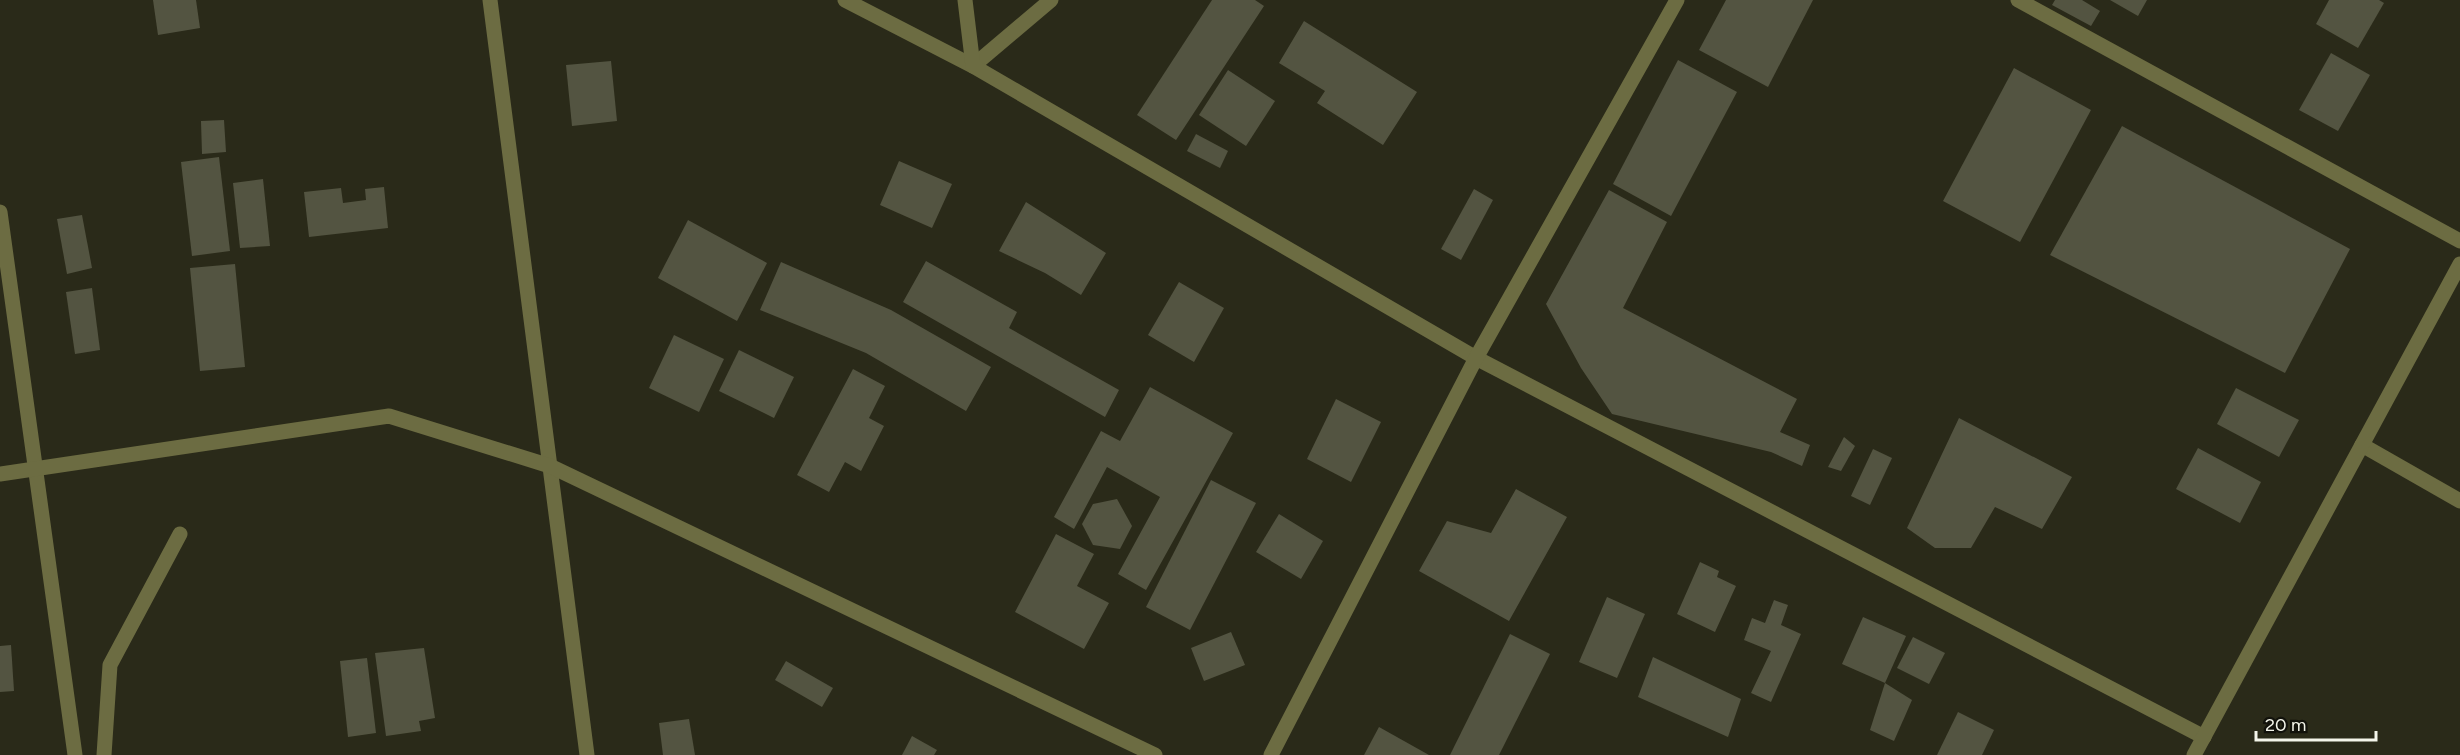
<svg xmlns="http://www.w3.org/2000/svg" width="2460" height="755" viewBox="0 0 2460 755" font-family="Figtree,sans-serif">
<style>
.building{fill:#535441}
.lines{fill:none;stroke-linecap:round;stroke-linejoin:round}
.minor{stroke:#6c6c42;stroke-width:15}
</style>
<rect width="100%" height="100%" fill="#2a2a19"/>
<g class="building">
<path d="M 153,0 L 196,0 L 200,28 L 158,35 Z"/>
<path d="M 1212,0 L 1255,0 L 1264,6 L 1176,140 L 1137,115 Z"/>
<path d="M 1726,0 L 1813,0 L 1768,87 L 1699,50 Z"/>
<path d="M 2055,0 L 2082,0 L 2100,11 L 2091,26 L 2052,5 Z"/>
<path d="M 2110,0 L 2147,0 L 2138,16 Z"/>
<path d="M 2329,0 L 2379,0 L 2384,3 L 2358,48 L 2316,24 Z"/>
<path d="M 1304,21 L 1417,92 L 1383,145 L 1317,103 L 1325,91 L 1279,63 Z"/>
<path d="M 2331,53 L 2370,75 L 2338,131 L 2299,110 Z"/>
<path d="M 1678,60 L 1737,92 L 1671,216 L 1613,184 Z"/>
<path d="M 611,61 L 617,121 L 572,126 L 566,65 Z"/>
<path d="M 2014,68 L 2091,110 L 2020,242 L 1943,201 Z"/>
<path d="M 1228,70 L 1275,101 L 1246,146 L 1199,115 Z"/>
<path d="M 224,120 L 226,152 L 202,154 L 201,121 Z"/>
<path d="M 2122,126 L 2350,249 L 2285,373 L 2050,255 Z"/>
<path d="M 1196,134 L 1228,151 L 1220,168 L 1187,151 Z"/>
<path d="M 219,157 L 230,251 L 192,256 L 181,162 Z"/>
<path d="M 899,161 L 952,184 L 932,228 L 880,205 Z"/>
<path d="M 263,179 L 270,246 L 240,248 L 233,183 Z"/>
<path d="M 384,187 L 388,228 L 309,237 L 304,192 L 341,188 L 343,203 L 366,200 L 365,189 Z"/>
<path d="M 1474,189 L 1493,200 L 1461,260 L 1441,249 Z"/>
<path d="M 1609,190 L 1667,222 L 1623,308 L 1797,399 L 1780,432 L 1810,445 L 1802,466 L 1771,452 L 1612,414 L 1581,368 L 1546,304 Z"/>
<path d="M 1026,202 L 1106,253 L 1081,295 L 1045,273 L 999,251 Z"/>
<path d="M 82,215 L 92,268 L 67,274 L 57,219 Z"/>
<path d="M 688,220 L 767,263 L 737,321 L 658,278 Z"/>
<path d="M 926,261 L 1017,312 L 1009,328 L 1119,390 L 1105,417 L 903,302 Z"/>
<path d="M 781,262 L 891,310 L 991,367 L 966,411 L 866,353 L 760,310 Z"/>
<path d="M 235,264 L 245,367 L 200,371 L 190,268 Z"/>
<path d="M 1179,282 L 1224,308 L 1194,362 L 1148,335 Z"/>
<path d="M 92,288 L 100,350 L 75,354 L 66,292 Z"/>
<path d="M 674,335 L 724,359 L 699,412 L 649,388 Z"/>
<path d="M 739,350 L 794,377 L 774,418 L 719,391 Z"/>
<path d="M 853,369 L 885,386 L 869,418 L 884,426 L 861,471 L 845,462 L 829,492 L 797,475 Z"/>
<path d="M 1150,387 L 1233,433 L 1146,590 L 1118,574 L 1160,497 L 1107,467 L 1074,529 L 1054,517 L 1101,431 L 1120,441 Z"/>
<path d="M 2236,388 L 2299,420 L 2279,457 L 2217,424 Z"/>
<path d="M 1336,399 L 1381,422 L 1351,482 L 1307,459 Z"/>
<path d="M 1959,418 L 2072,477 L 2042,529 L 1995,507 L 1971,548 L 1935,548 L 1907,528 Z"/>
<path d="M 1844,437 L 1855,446 L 1841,471 L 1828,467 Z"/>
<path d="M 2198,448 L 2261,482 L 2240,523 L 2176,489 Z"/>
<path d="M 1873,449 L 1892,458 L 1870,505 L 1851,496 Z"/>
<path d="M 1211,480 L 1256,503 L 1190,630 L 1146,607 Z"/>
<path d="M 1516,489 L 1567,517 L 1509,621 L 1419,571 L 1447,521 L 1491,533 Z"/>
<path d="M 1117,499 L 1132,526 L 1120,549 L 1093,545 L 1082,524 L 1093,504 Z"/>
<path d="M 1279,514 L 1323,541 L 1301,579 L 1256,552 Z"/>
<path d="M 1056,534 L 1094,554 L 1077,586 L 1109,603 L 1084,649 L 1015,612 Z"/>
<path d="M 1700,562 L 1719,571 L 1717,577 L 1736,586 L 1715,632 L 1677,614 Z"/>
<path d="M 1607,597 L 1645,614 L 1617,678 L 1579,662 Z"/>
<path d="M 1774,600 L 1788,605 L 1781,625 L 1801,634 L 1771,702 L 1751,693 L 1771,651 L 1744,640 L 1752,618 L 1765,623 Z"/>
<path d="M 1863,617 L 1906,636 L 1885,683 L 1842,664 Z"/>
<path d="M 1231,632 L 1245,665 L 1204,681 L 1191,648 Z"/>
<path d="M 1510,634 L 1550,654 L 1499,755 L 1450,755 Z"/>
<path d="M 1913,637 L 1945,653 L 1929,684 L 1897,668 Z"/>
<path d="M 11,645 L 14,691 L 0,692 L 0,646 Z"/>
<path d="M 424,648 L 435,718 L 419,721 L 421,731 L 386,736 L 375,653 Z"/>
<path d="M 1653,657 L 1741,699 L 1728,737 L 1638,697 Z"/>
<path d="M 367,658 L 376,733 L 348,737 L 340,661 Z"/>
<path d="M 786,661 L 833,688 L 822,707 L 775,680 Z"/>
<path d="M 1885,683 L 1912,700 L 1894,741 L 1870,730 Z"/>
<path d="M 1958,712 L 1994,730 L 1982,755 L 1937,755 Z"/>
<path d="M 689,719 L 695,755 L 663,755 L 659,723 Z"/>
<path d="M 1379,727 L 1429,755 L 1364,755 Z"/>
<path d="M 912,736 L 937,750 L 934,755 L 902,755 Z"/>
</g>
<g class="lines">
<g class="minor">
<path d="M 490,0 L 587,755"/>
<path d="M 845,0 L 973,66 L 1051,0"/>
<path d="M 965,0 L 973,66 L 1476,358 L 2204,737"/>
<path d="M 2018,0 L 2460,241"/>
<path d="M 0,212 L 75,755"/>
<path d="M 2362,445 L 2460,501"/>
<path d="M 0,474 L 389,416 L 550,466 L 1155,755"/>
<path d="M 104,755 L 110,665 L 180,534"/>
<path d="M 1271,755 L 1476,358 L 1677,0"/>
<path d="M 2194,755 L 2460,264"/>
</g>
</g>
<path d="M2256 731v9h120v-9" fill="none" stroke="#f4f5ea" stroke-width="3"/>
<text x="2265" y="731" font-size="18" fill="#f4f5ea" stroke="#12120b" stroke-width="4.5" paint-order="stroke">20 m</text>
</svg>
